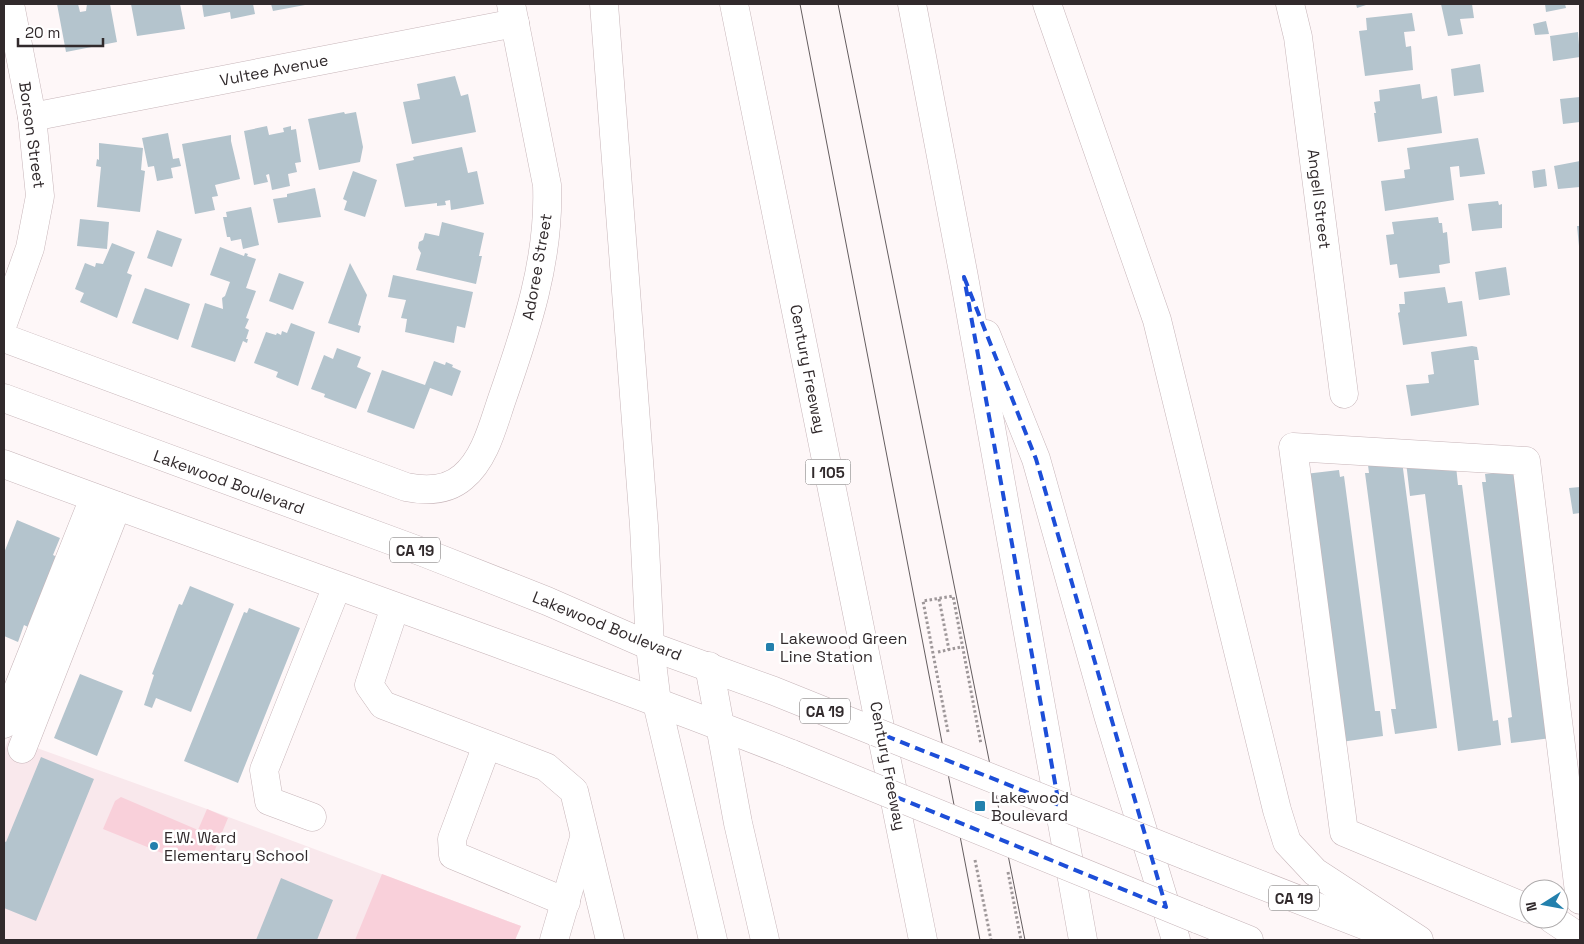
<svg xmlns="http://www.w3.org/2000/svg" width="1584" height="944" viewBox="0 0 1584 944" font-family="'Space Grotesk',sans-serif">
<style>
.built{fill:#f9e8ec}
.green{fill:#f9d0da}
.building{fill:#b4c4cd}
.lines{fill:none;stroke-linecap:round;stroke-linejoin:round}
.minor-casing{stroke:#c7b5b9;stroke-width:29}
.major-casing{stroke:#c7b5b9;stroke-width:29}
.highway-casing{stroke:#c7b5b9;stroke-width:29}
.path{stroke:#9e9799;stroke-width:3;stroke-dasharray:2.5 2.5;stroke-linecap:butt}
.minor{stroke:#fff;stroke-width:28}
.major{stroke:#fff;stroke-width:28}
.highway{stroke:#fff;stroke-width:28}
.tram{stroke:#645d5f;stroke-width:1}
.major-bridge-casing{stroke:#c7b5b9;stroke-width:29;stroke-linecap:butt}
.major-bridge{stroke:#fff;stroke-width:28}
.marked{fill:none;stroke:#1d4ed8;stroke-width:4;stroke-dasharray:10 6;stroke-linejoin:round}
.poi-dot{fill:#2380ad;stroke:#fff;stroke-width:2}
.labels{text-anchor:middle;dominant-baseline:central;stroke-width:5;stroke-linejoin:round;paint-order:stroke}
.shield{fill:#fff;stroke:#6f6a6b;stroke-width:1}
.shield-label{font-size:15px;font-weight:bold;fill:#312a2c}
.street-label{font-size:16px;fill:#312a2c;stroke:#fff}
.poi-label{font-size:16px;fill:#312a2c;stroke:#fff;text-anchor:start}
</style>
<rect width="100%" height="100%" fill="#fef7f8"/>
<path class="built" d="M 9,738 L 207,809 L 521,926 L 515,940 L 4,940 L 4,751 Z"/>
<g class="green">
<path d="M 121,797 L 198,830 L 207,809 L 228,818 L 214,852 L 189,864 L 103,829 L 115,801 Z"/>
<path d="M 382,874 L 521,926 L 515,940 L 355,940 Z"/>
</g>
<g class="building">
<path d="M 57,4 L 78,4 L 80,12 L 86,11 L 87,4 L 110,4 L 117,42 L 66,52 Z"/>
<path d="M 131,4 L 180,4 L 185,29 L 137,36 Z"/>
<path d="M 202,4 L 253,4 L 255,14 L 231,19 L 230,12 L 204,17 Z"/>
<path d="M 271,4 L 305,4 L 305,5 L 273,11 Z"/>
<path d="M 1356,4 L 1369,4 L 1357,8 Z"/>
<path d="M 1441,4 L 1472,4 L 1474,18 L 1460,19 L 1463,34 L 1448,36 Z"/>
<path d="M 1545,4 L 1565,4 L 1566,8 L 1546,12 Z"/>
<path d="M 1412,13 L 1415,31 L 1404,32 L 1406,47 L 1411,46 L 1413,70 L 1365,76 L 1359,31 L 1367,30 L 1366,18 Z"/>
<path d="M 1546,21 L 1549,34 L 1535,35 L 1533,24 Z"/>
<path d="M 1578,32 L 1580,57 L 1553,61 L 1550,36 Z"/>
<path d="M 1480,64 L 1484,92 L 1454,96 L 1451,69 Z"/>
<path d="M 455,76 L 461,96 L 468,94 L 476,132 L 412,144 L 403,102 L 420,99 L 417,84 Z"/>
<path d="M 1420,84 L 1422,99 L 1437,96 L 1442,133 L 1378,142 L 1374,113 L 1376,113 L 1374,102 L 1380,101 L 1379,90 Z"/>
<path d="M 1580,97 L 1580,122 L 1563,124 L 1560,99 Z"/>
<path d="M 344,112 L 345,114 L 356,112 L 363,147 L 360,162 L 319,170 L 308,119 Z"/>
<path d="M 267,126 L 269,135 L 284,132 L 283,128 L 291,126 L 291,130 L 296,129 L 301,162 L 295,163 L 297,172 L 288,174 L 290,186 L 272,190 L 269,174 L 266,175 L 268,182 L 254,185 L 244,131 Z"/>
<path d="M 168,133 L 173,159 L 179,158 L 181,166 L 171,168 L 173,178 L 157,181 L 154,166 L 148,167 L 142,138 Z"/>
<path d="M 231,135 L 231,141 L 240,179 L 215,185 L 218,196 L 212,197 L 215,210 L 195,214 L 182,144 Z"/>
<path d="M 1478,138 L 1485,174 L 1460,177 L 1459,166 L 1450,167 L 1454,200 L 1385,211 L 1381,181 L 1405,178 L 1404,170 L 1410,169 L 1407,148 Z"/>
<path d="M 99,143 L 143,148 L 141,170 L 145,171 L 140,212 L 97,207 L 101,167 L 96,166 L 97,159 L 99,160 Z"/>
<path d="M 462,147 L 468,173 L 477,171 L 484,204 L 451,210 L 450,200 L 445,201 L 446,205 L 437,206 L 437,203 L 405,207 L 396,164 L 414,160 L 413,157 Z"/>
<path d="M 1580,161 L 1580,187 L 1558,189 L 1554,166 Z"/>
<path d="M 1545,169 L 1547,186 L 1534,188 L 1532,171 Z"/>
<path d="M 353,171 L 377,180 L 365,217 L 344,210 L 347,201 L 343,199 Z"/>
<path d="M 315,188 L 321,217 L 278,223 L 273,199 L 287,197 L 287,194 Z"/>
<path d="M 1498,201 L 1499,205 L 1502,204 L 1502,228 L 1472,231 L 1468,204 Z"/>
<path d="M 251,207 L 259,245 L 243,249 L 241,239 L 231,241 L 230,237 L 227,237 L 223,217 L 227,217 L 226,212 Z"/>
<path d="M 1438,217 L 1439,223 L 1442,223 L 1443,233 L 1447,232 L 1450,263 L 1439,265 L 1440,273 L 1399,278 L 1397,264 L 1390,265 L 1386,235 L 1394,234 L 1392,222 Z"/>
<path d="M 80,219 L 109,222 L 107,249 L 77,246 Z"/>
<path d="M 442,222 L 484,233 L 479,256 L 482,256 L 476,284 L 416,270 L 421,253 L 418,248 L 419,242 L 423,240 L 425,233 L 439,236 Z"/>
<path d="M 1577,226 L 1580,226 L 1580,246 L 1579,246 Z"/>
<path d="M 157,230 L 182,239 L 172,267 L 147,258 Z"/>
<path d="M 112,243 L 135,252 L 127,273 L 132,275 L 117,318 L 80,302 L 84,293 L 75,289 L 85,263 L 95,267 L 96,263 L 103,264 Z"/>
<path d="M 220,247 L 244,256 L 245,253 L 248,254 L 247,256 L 256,259 L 246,288 L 256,291 L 246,318 L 249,319 L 245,328 L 249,330 L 246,339 L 248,339 L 247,343 L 243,341 L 235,362 L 191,347 L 205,303 L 223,309 L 222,298 L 225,296 L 230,282 L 210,275 Z"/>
<path d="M 350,263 L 367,295 L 358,325 L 361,326 L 359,333 L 328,323 Z"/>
<path d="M 1506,267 L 1510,295 L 1479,300 L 1475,272 Z"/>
<path d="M 279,273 L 304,282 L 293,310 L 269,301 Z"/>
<path d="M 393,275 L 473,292 L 465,328 L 457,326 L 454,343 L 405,332 L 407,319 L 401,318 L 406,300 L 388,297 Z"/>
<path d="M 1445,287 L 1448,303 L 1462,301 L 1467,336 L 1403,345 L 1398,313 L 1400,312 L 1399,304 L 1405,304 L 1404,292 Z"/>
<path d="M 145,288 L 190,304 L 178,340 L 132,323 Z"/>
<path d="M 291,323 L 315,332 L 298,386 L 276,377 L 278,372 L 254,363 L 266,332 L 276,335 L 277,333 L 281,335 L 282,331 L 287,333 Z"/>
<path d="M 1472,346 L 1477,347 L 1479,360 L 1474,360 L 1479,405 L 1411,416 L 1406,385 L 1429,383 L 1428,375 L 1434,374 L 1431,352 Z"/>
<path d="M 337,348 L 361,357 L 357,367 L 371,373 L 356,409 L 324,397 L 325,394 L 311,389 L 324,355 L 333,359 Z"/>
<path d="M 434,361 L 445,365 L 446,362 L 453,365 L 452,367 L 461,371 L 452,396 L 430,388 L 414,429 L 367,412 L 382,370 L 425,385 Z"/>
<path d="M 1402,461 L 1437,728 L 1395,734 L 1391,709 L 1396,709 L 1365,473 L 1369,473 L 1368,465 Z"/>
<path d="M 1406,462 L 1456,466 L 1458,485 L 1462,485 L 1493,721 L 1498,720 L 1501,745 L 1458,751 L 1425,494 L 1410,496 Z"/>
<path d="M 1339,470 L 1340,477 L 1344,476 L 1375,711 L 1380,711 L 1383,736 L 1341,742 L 1305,474 Z"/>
<path d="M 1519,470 L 1551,738 L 1511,743 L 1508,718 L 1512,717 L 1482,482 L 1486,482 L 1485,474 Z"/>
<path d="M 1580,487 L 1580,513 L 1573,514 L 1569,488 Z"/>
<path d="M 17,520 L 60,538 L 53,555 L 57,557 L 28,627 L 24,625 L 18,642 L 4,636 L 4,553 Z"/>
<path d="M 190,586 L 234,604 L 191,712 L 156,698 L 152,708 L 144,705 L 154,675 L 152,674 L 179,604 L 182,605 Z"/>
<path d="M 249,608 L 300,628 L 238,783 L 184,761 L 244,612 L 247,613 Z"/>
<path d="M 80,674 L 123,691 L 97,756 L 54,738 Z"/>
<path d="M 41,757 L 94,779 L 36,921 L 4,908 L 4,841 L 6,842 Z"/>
<path d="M 281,878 L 333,900 L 317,940 L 256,940 Z"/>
</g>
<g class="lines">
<g class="minor-casing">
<g id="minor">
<path d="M 1290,4 L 1298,37 L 1344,394"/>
<path d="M 32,117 L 515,23"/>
<path d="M 4,321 L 30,248 L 40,196 L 32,117 L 10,4"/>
<path d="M 4,338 L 406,487 C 425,491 447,491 463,477 C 485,459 493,425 502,399 C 526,330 550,260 547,185 L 511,4"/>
<path d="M 395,607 L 369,685 L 383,705 L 546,767 L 574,791 L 610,940"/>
<path d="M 4,724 L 94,498"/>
<path d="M 487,745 L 452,839 L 453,855 L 566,902"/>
<path d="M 22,749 L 117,506"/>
<path d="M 312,817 L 269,801 L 264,770 L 337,586"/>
<path d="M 1529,909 L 1344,832 L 1293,447 L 1526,461 L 1580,900"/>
<path d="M 1552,919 L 1570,931 L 1576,940"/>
<path d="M 554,940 L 584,838"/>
</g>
</g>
<g class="major-casing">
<g id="major">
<path d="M 4,398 L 425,553 L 547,601 L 650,646 L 774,691 L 876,732"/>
<path d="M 4,464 C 266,562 531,652 792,754"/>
<path d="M 1187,856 L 1402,940"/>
<path d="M 1197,919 L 1249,940"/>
</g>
</g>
<g class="highway-casing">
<g id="highway">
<path d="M 604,4 L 644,526 L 650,646 L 657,703 L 713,940"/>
<path d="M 734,4 L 923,940"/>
<path d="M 912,4 L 964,277 L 1083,940"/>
<path d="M 1047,4 L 1157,320 L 1277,810 L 1287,842 L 1315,872 L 1419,940"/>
<path d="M 986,334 L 1036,459 L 1108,715 L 1176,940"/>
<path d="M 709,666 L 738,823 L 765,940"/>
</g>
</g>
<g class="path">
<path d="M 939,599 L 949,650"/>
<path d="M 938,652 L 961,647"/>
<path d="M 948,732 L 923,601 L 953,596 L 981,744"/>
<path d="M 975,860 L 991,940"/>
<path d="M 1008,872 L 1021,940"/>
</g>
<use href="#minor" class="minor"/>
<use href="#major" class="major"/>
<use href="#highway" class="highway"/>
<g class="tram">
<path d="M 800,4 L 980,940"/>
<path d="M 838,4 L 1025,940"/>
</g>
<g class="major-bridge-casing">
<g id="major-bridge">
<path d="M 876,732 L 1187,856"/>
<path d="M 792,754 L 1197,919"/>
</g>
</g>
<use href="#major-bridge" class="major-bridge"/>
</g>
<path class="marked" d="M 964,277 L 1036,459 L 1166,907 L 894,796 L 881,734 L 1059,805 Z"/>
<g class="poi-dot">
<rect x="765" y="642" width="10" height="10" rx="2.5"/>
<rect x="974" y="800" width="12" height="12" rx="2.5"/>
<circle cx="154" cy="846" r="5"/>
</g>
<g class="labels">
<g class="shield">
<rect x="805.5" y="459.5" width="45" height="25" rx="4"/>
<rect x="390" y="537.5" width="50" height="25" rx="4"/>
<rect x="800" y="698.5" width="50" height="25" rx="4"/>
<rect x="1269" y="885.5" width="50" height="25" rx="4"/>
</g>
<g class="shield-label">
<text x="828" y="472">I 105</text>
<text x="415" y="550">CA 19</text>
<text x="825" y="711">CA 19</text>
<text x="1294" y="898">CA 19</text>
</g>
<g class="street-label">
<text transform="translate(274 70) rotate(-11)">Vultee Avenue</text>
<text transform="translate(32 135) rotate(82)">Borson Street</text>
<text transform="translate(1319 199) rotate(83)">Angell Street</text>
<text transform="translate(537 267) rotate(-80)">Adoree Street</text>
<text transform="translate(808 369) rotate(79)">Century Freeway</text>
<text transform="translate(229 482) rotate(20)">Lakewood Boulevard</text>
<text transform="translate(607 626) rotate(22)">Lakewood Boulevard</text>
<text transform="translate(888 766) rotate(79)">Century Freeway</text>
</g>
<g class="poi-label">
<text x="780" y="638">Lakewood Green<tspan x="780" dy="18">Line Station</tspan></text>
<text x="991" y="797">Lakewood<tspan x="991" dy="18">Boulevard</tspan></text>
<text x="164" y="837">E.W. Ward<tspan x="164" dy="18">Elementary School</tspan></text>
</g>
</g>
<rect width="1584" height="944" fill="none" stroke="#312a2c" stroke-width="10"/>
<g transform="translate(1544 904) rotate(259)"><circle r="24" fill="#ffffff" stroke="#adaaab"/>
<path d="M0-4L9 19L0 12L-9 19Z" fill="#2380ad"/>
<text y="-8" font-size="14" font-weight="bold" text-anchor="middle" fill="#312a2c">N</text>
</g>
<path d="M18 38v8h85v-8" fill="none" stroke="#312a2c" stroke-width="2.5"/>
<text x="25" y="38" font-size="15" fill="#312a2c" stroke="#ffffff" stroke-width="4" paint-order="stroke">20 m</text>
</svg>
